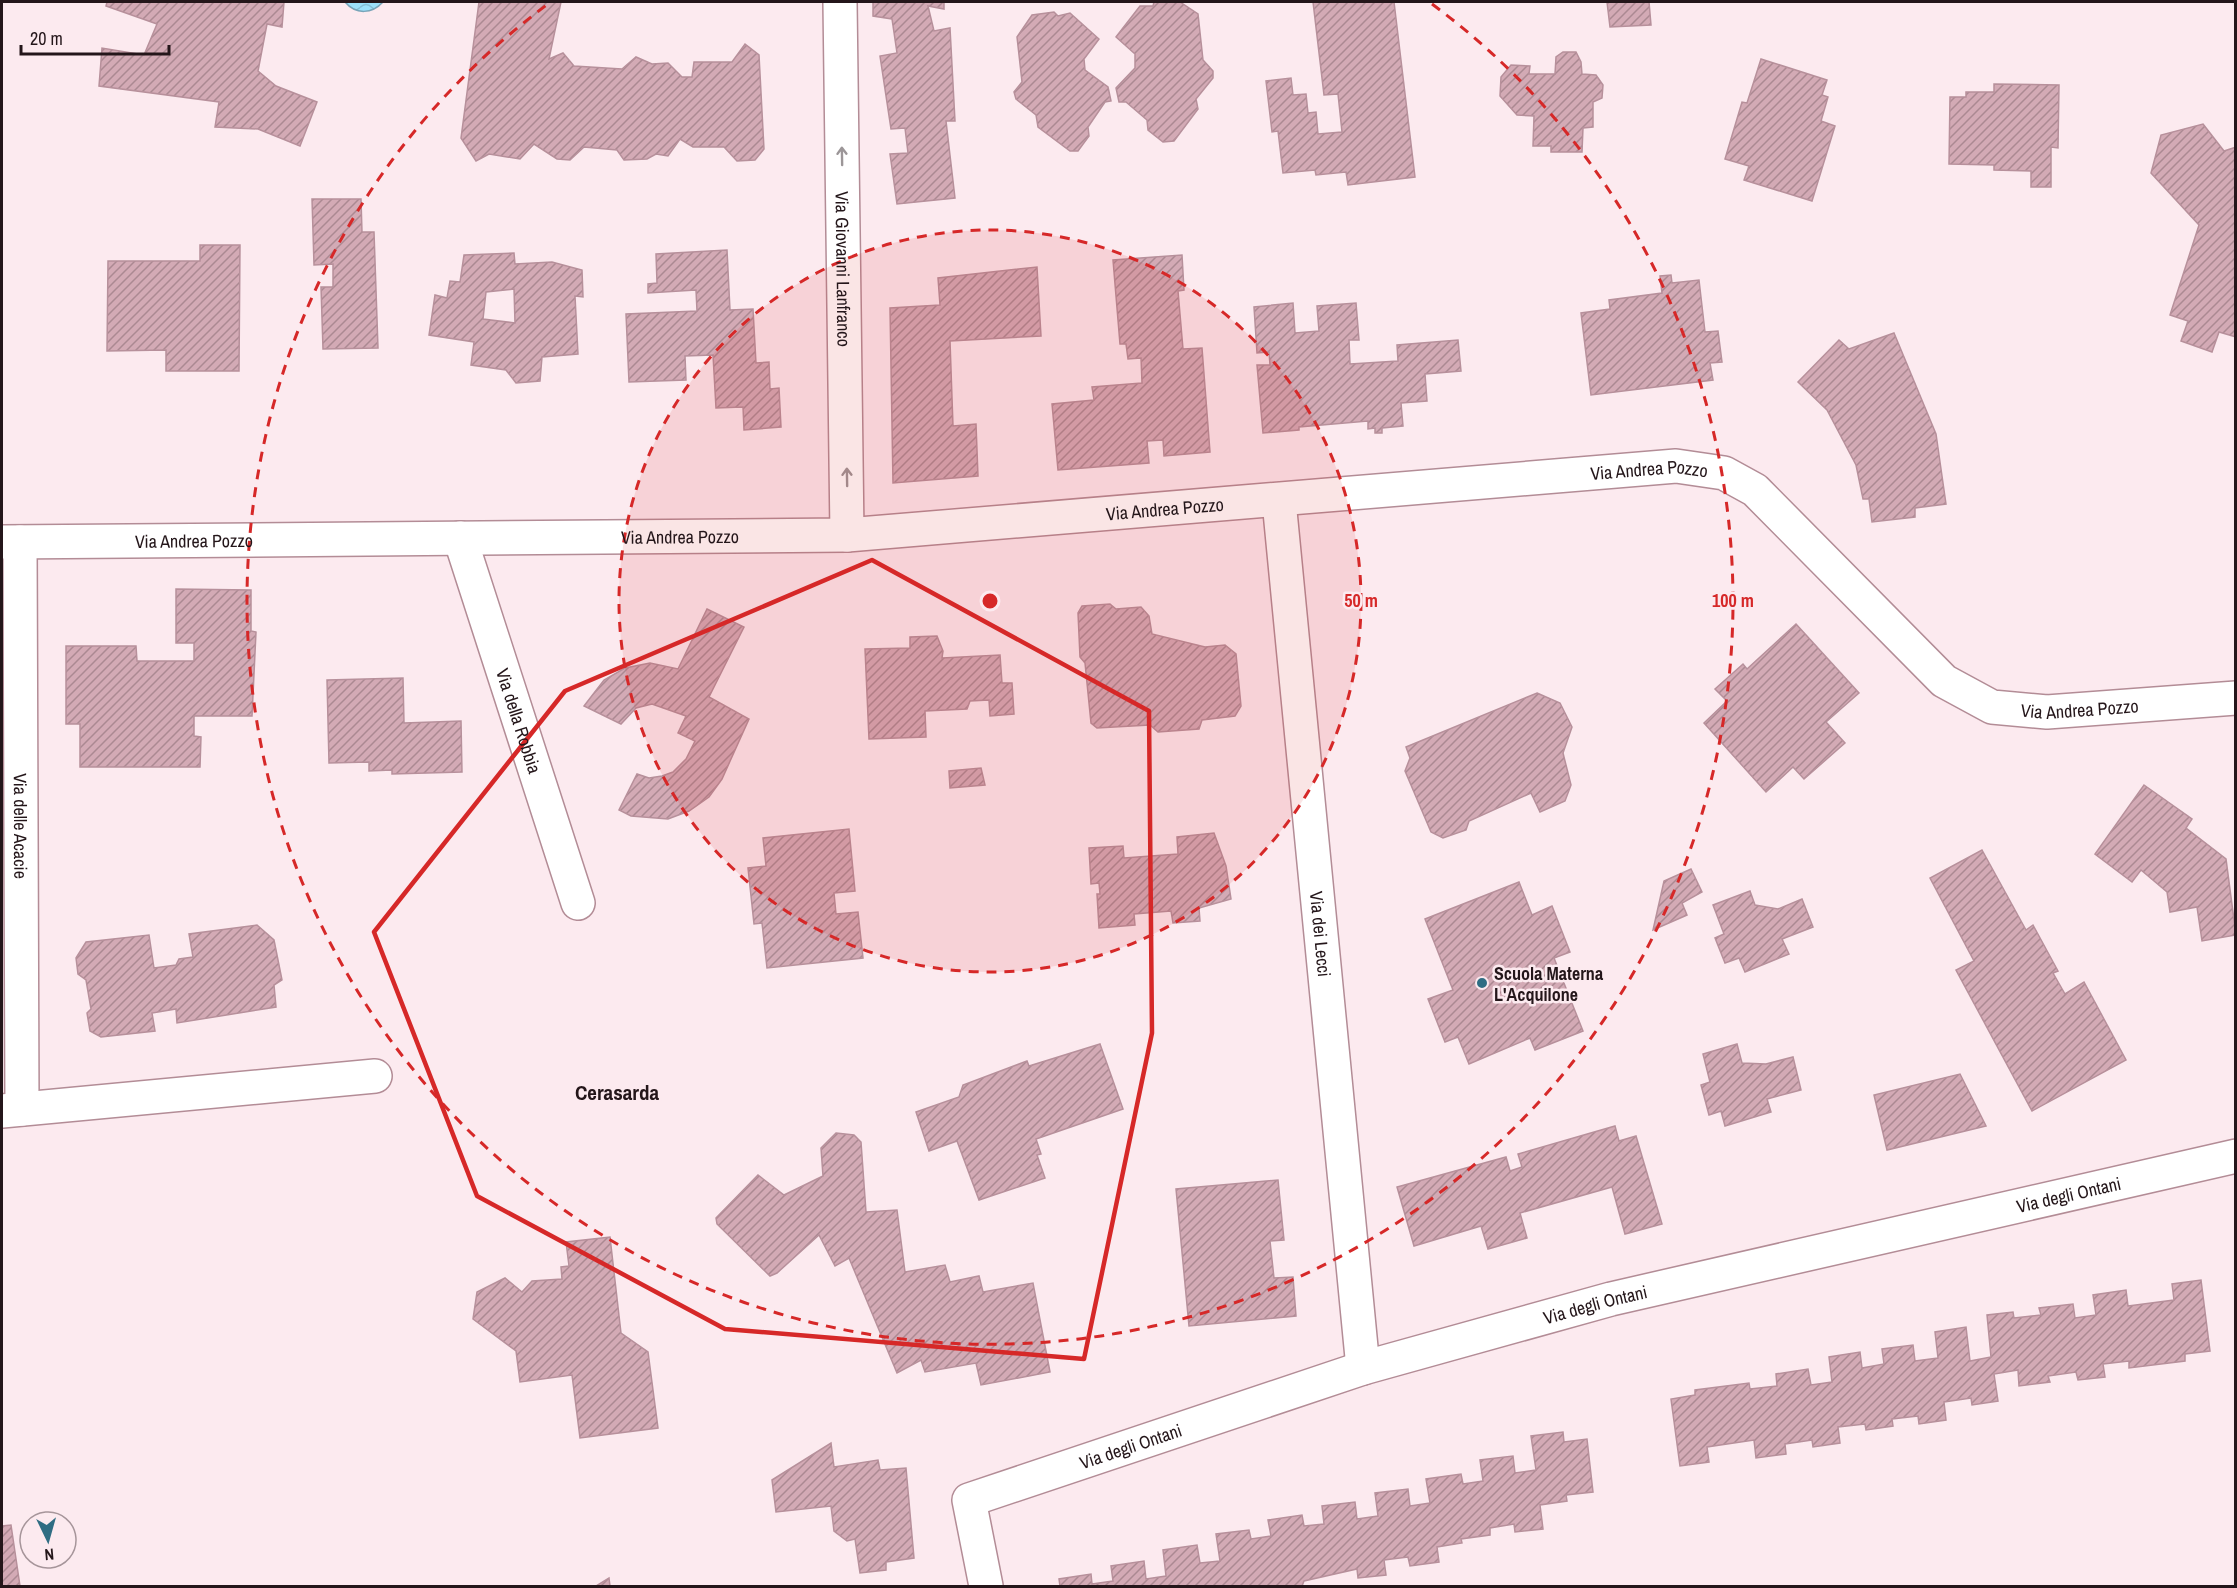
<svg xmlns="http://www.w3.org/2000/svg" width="2237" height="1588" viewBox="0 0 2237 1588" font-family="'Archivo Narrow',sans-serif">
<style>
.water{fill:url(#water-waves);stroke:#78a4b8;stroke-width:1.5}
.building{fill:url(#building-hatch);stroke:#b7909b;stroke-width:1.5;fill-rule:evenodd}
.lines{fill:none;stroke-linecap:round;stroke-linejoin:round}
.minor-casing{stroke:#b38c96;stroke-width:36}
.minor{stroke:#fff;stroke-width:33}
.oneway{stroke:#9c9698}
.marked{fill:none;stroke:#d62828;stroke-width:4.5;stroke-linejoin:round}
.ring{fill:none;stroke:#d62828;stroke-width:3;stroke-dasharray:10 8}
.poi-dot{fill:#2f6d83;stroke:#fceaef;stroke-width:2}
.labels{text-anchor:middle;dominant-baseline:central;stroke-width:5;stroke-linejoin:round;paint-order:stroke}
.street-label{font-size:18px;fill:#24161a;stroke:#fceaef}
.poi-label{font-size:18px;font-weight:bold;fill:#24161a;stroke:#fceaef;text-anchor:start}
.quarter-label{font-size:21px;font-weight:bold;fill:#24161a;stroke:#fceaef}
.centre{fill:#d62828;stroke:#fceaef;stroke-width:3}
.ring-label{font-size:18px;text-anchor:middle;font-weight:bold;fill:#d62828;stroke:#fceaef;stroke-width:5;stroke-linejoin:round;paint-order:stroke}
</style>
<defs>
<pattern id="water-waves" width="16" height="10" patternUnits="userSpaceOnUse" patternTransform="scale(1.5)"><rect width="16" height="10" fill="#9ce1fb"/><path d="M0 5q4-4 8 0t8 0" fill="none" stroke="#86c0d7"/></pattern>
<pattern id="building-hatch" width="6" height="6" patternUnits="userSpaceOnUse" patternTransform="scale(1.5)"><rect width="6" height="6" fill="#d3aab5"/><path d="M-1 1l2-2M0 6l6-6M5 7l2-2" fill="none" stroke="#ab8992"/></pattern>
</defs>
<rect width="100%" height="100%" fill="#fceaef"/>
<path class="water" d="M 345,2 L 383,2 C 372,14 356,15 345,2 Z"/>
<g class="building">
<path d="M 107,2 L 284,2 L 282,27 L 267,24 L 258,71 L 276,86 L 317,102 L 300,146 L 258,129 L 215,127 L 219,102 L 99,86 L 102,48 L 144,55 L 157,24 L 106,6 Z"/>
<path d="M 479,2 L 561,2 L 549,59 L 563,53 L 574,66 L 622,69 L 636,57 L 652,64 L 668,63 L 682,77 L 692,77 L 694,62 L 732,62 L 745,44 L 759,55 L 764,149 L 755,160 L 737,161 L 724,147 L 693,147 L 680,139 L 668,156 L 656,154 L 647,159 L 624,160 L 617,150 L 584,147 L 570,160 L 557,159 L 534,144 L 520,159 L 489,154 L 476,161 L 461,138 Z"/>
<path d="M 873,2 L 944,2 L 944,9 L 928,6 L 934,31 L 950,28 L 955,121 L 946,121 L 955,198 L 897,204 L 890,154 L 908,153 L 905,128 L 891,129 L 880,56 L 897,53 L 892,19 L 873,16 Z"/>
<path d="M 1154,2 L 1180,2 L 1198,14 L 1203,60 L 1213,71 L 1213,78 L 1196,99 L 1198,109 L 1174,141 L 1163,142 L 1148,130 L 1147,120 L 1126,102 L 1119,102 L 1116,88 L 1135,68 L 1135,54 L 1116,37 L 1140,6 L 1153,6 Z"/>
<path d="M 1313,2 L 1394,2 L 1415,177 L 1348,185 L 1346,172 L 1316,175 L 1315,170 L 1283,173 L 1278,131 L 1272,132 L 1266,81 L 1291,78 L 1293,95 L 1306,94 L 1308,113 L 1316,112 L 1318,134 L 1342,132 L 1338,94 L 1324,95 Z"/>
<path d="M 1607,2 L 1649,2 L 1651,25 L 1610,27 Z"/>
<path d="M 1054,12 L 1058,16 L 1070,13 L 1099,39 L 1084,59 L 1085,70 L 1108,87 L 1111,101 L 1105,102 L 1088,127 L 1089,136 L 1078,151 L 1070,151 L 1038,127 L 1036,115 L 1016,99 L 1014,92 L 1022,82 L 1017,37 L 1032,15 Z"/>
<path d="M 1563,52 L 1576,52 L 1581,62 L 1582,74 L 1596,75 L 1603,85 L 1602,98 L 1593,102 L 1593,127 L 1583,128 L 1582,152 L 1551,152 L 1551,146 L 1533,146 L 1534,116 L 1517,115 L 1500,96 L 1501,77 L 1511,65 L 1530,66 L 1529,74 L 1555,74 L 1556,57 Z"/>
<path d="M 1761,59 L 1827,80 L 1822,95 L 1828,97 L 1821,121 L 1835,126 L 1812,201 L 1744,180 L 1749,166 L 1725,159 L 1742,102 L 1747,103 Z"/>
<path d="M 1994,84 L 2059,85 L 2058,148 L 2051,147 L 2051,187 L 2031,187 L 2031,171 L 1994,170 L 1994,165 L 1949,164 L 1950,97 L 1966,97 L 1966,92 L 1994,92 Z"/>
<path d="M 2203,124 L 2224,151 L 2236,147 L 2236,337 L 2219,332 L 2212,352 L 2181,341 L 2188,321 L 2170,315 L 2199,225 L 2151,173 L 2161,135 Z"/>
<path d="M 312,199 L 361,199 L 362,232 L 374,232 L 378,348 L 323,349 L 321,287 L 333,287 L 333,264 L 314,265 Z"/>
<path d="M 200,245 L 240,245 L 239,371 L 166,371 L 166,350 L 107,351 L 108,261 L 200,261 Z"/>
<path d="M 727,250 L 730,310 L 753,309 L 756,363 L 769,362 L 770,389 L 779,388 L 781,427 L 744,430 L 743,407 L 716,408 L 713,355 L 685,356 L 686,380 L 629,382 L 626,314 L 697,311 L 696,290 L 648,293 L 648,284 L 657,283 L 656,254 Z"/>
<path d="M 514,253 L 515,264 L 552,262 L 582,270 L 583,297 L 575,296 L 578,354 L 542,357 L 540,381 L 516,383 L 506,370 L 471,365 L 474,342 L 429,335 L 435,295 L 447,298 L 450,281 L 460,282 L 464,255 ZM 514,289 L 515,323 L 483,319 L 486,292 Z"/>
<path d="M 1182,255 L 1184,290 L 1178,291 L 1183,349 L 1202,348 L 1210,452 L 1164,456 L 1163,440 L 1147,441 L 1149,463 L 1058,470 L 1052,404 L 1094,400 L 1092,387 L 1142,383 L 1141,358 L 1128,359 L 1126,344 L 1120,344 L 1113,260 Z"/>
<path d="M 1037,267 L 1041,336 L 950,341 L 953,426 L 976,424 L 978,476 L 893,483 L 890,308 L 940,305 L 938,278 Z"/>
<path d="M 1671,275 L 1672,283 L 1699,280 L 1705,332 L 1718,331 L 1722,362 L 1710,363 L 1713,380 L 1591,395 L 1581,313 L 1610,309 L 1609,300 L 1662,293 L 1660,276 Z"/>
<path d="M 1293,303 L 1295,333 L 1319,331 L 1317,306 L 1356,303 L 1359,340 L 1349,340 L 1350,364 L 1398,361 L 1397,345 L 1458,340 L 1461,371 L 1425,374 L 1427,401 L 1401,403 L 1403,426 L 1382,428 L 1382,433 L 1375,433 L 1375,428 L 1368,429 L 1368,421 L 1299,427 L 1299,430 L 1263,433 L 1257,365 L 1270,365 L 1269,352 L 1257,353 L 1254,307 Z"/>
<path d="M 1894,333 L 1936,434 L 1946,504 L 1915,508 L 1915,517 L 1872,522 L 1869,499 L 1863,499 L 1856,465 L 1827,410 L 1798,382 L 1839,340 L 1849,349 Z"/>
<path d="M 176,589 L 251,590 L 251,631 L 256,632 L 252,716 L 194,716 L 194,736 L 201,737 L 200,767 L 80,767 L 80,724 L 66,724 L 66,646 L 136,646 L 137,661 L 194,661 L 194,643 L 176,643 Z"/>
<path d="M 1110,604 L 1116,609 L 1141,607 L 1149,616 L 1152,634 L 1205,647 L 1225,645 L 1236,654 L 1241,706 L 1235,716 L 1202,720 L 1199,729 L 1158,732 L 1150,725 L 1097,728 L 1091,723 L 1085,663 L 1080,657 L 1078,613 L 1082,606 Z"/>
<path d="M 707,609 L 744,627 L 709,697 L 749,719 L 722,779 L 709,797 L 689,811 L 668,819 L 631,816 L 619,810 L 637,774 L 649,778 L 662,776 L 673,772 L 686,759 L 695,741 L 678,733 L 686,716 L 652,704 L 636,708 L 621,724 L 584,706 L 604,680 L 625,668 L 650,663 L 678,669 Z"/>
<path d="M 1796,624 L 1859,693 L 1826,722 L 1845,743 L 1804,779 L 1793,767 L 1766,792 L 1704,723 L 1727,701 L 1715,689 L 1743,664 L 1747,669 Z"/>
<path d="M 937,636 L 943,651 L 942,658 L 1000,655 L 1002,683 L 1012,683 L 1014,714 L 990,716 L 989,700 L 970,701 L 967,709 L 925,711 L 926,737 L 869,739 L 865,649 L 910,648 L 910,637 Z"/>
<path d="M 403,678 L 404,723 L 461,721 L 462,772 L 392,774 L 392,770 L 369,771 L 369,762 L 329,763 L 327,680 Z"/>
<path d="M 1537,693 L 1560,703 L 1572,727 L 1563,753 L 1571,785 L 1565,801 L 1540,812 L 1531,793 L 1469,821 L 1466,830 L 1443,838 L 1431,832 L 1405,771 L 1410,758 L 1406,747 Z"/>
<path d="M 981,768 L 985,785 L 950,788 L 949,771 Z"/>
<path d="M 2144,785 L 2192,819 L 2186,828 L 2226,859 L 2236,935 L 2202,941 L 2197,907 L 2170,912 L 2167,892 L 2141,870 L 2132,882 L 2095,854 Z"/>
<path d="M 849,829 L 855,891 L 834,893 L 836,914 L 858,912 L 863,958 L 767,968 L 762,923 L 754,924 L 748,868 L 766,866 L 763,838 Z"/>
<path d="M 1214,833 L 1226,866 L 1231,899 L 1199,908 L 1200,921 L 1173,923 L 1171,911 L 1134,914 L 1135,925 L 1099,928 L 1097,894 L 1100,894 L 1099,883 L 1091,884 L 1089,848 L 1123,846 L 1124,858 L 1178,854 L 1177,837 Z"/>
<path d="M 1982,850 L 2026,930 L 2033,925 L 2058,971 L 2053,973 L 2065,994 L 2084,982 L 2126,1060 L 2032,1111 L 1956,970 L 1974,961 L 1930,878 Z"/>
<path d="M 1691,869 L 1702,892 L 1682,903 L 1687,915 L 1653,930 L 1664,881 Z"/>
<path d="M 1519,882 L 1532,915 L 1552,906 L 1570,952 L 1554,958 L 1583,1031 L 1535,1050 L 1530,1038 L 1469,1064 L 1458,1037 L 1445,1042 L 1428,999 L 1453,990 L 1425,919 Z"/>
<path d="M 1750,891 L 1755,905 L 1778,909 L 1802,899 L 1813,927 L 1782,939 L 1789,954 L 1745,972 L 1739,958 L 1725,963 L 1715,938 L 1724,934 L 1713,905 Z"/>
<path d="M 257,925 L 274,940 L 282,980 L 274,985 L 276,1007 L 177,1023 L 176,1009 L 152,1013 L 155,1031 L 101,1037 L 90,1031 L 87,1013 L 91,1009 L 86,980 L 78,974 L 76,958 L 86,942 L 149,935 L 154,968 L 176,965 L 179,959 L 193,957 L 189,934 Z"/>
<path d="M 1100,1044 L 1123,1109 L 1036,1139 L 1041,1154 L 1037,1155 L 1045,1178 L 979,1200 L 957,1141 L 929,1151 L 916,1112 L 959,1097 L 963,1085 L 1027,1061 L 1029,1066 Z"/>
<path d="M 1737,1044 L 1742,1063 L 1766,1064 L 1793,1057 L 1801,1090 L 1767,1099 L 1771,1112 L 1725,1126 L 1721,1111 L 1709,1115 L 1701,1085 L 1710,1082 L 1703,1054 Z"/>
<path d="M 1960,1074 L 1986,1126 L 1887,1150 L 1874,1095 Z"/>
<path d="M 1615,1126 L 1619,1141 L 1636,1136 L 1662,1224 L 1625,1234 L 1612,1187 L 1520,1213 L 1527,1238 L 1488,1249 L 1481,1226 L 1414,1246 L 1397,1187 L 1506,1157 L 1510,1171 L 1522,1167 L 1518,1154 Z"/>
<path d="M 836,1133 L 854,1135 L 861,1142 L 866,1212 L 897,1210 L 905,1272 L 945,1265 L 950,1282 L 979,1276 L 983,1292 L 1033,1283 L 1050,1372 L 981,1385 L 976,1363 L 925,1372 L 921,1360 L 897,1373 L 849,1258 L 835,1266 L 819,1235 L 777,1273 L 770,1276 L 717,1224 L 716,1218 L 758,1175 L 784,1195 L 823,1176 L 821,1148 Z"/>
<path d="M 1278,1180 L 1284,1240 L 1270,1241 L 1274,1278 L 1293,1277 L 1296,1316 L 1189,1326 L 1176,1189 Z"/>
<path d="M 610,1237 L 621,1333 L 648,1352 L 658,1428 L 580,1438 L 572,1375 L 520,1382 L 516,1351 L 473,1319 L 477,1292 L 505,1278 L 522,1292 L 532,1281 L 562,1279 L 561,1267 L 569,1266 L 566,1242 Z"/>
<path d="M 2201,1280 L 2210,1351 L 2185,1354 L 2185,1361 L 2129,1368 L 2129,1361 L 2103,1364 L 2105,1377 L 2078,1380 L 2076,1372 L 2048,1376 L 2050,1382 L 2019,1386 L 2018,1370 L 1994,1374 L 1998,1401 L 1972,1405 L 1971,1398 L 1944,1402 L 1946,1420 L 1919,1424 L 1918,1416 L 1892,1419 L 1893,1426 L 1866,1430 L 1865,1424 L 1838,1427 L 1840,1443 L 1813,1447 L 1812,1440 L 1785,1444 L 1786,1454 L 1756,1458 L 1754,1440 L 1707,1447 L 1709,1462 L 1680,1466 L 1671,1399 L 1695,1395 L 1695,1390 L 1749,1383 L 1750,1389 L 1777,1386 L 1776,1374 L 1808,1369 L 1811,1385 L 1832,1382 L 1829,1357 L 1860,1352 L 1862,1368 L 1884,1364 L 1882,1349 L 1913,1345 L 1915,1361 L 1938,1358 L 1935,1332 L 1966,1327 L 1970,1361 L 1991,1357 L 1987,1315 L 2013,1312 L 2014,1318 L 2041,1315 L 2039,1308 L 2073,1304 L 2075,1318 L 2096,1315 L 2093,1295 L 2126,1290 L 2128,1306 L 2174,1300 L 2172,1284 Z"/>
<path d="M 1563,1432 L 1564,1442 L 1587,1439 L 1593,1492 L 1566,1495 L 1567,1501 L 1540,1505 L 1543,1529 L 1515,1532 L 1514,1524 L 1490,1528 L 1490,1535 L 1461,1539 L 1462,1543 L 1437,1547 L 1439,1562 L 1410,1566 L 1408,1557 L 1384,1560 L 1386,1575 L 1358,1578 L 1357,1569 L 1304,1581 L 1302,1586 L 1060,1586 L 1059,1579 L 1091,1574 L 1092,1584 L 1113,1581 L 1111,1566 L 1144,1561 L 1146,1579 L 1166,1576 L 1163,1550 L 1197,1545 L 1200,1563 L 1220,1561 L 1216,1534 L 1249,1530 L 1251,1539 L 1271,1536 L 1268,1520 L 1302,1515 L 1304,1526 L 1324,1524 L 1322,1506 L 1355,1502 L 1357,1519 L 1378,1516 L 1375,1493 L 1408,1489 L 1410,1506 L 1430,1503 L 1426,1479 L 1461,1474 L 1463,1484 L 1483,1481 L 1480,1460 L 1513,1456 L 1515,1473 L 1536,1470 L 1531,1436 Z"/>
<path d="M 831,1443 L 834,1467 L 878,1460 L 880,1470 L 906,1468 L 914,1558 L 886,1562 L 886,1570 L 860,1573 L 855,1539 L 847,1541 L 834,1531 L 831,1506 L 776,1512 L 772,1480 Z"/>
<path d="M 11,1525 L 20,1586 L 2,1586 L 2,1526 Z"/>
<path d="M 609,1578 L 610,1586 L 596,1586 Z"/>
</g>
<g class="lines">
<g class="minor-casing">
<g id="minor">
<path id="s1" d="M 840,2 L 847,535"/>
<path id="s2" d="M 1279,501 L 1363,1368"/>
<path id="s3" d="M 460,538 L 578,903"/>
<path id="s4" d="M 2,542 L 847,535 L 1676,466 L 1724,473 L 1755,490 L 1944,681 L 1992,707 L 2047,712 L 2236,698"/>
<path id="s5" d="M 20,542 L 22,1109"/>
<path d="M 2,1111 L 375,1076"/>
<path id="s6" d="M 986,1586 L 969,1500 L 1363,1368 L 1611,1299 L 2236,1156"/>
</g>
</g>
<use href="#minor" class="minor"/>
</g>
<defs><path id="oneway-shaft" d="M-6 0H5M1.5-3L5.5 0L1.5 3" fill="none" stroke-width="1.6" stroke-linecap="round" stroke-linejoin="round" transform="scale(1.5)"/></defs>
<g class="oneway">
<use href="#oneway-shaft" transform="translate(842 156) rotate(-91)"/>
<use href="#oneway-shaft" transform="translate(847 477) rotate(-91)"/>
</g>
<path class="marked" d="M 872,560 L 1149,711 L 1152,1033 L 1084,1359 L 725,1329 L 477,1196 L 374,932 L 565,691 Z"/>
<circle cx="990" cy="601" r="371" fill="#d62828" fill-opacity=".12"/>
<g class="ring">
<circle cx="990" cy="601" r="371"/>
<path d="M1432 4A743 743 0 1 1 548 4"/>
</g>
<circle class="poi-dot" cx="1482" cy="983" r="6"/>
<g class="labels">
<g class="street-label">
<text stroke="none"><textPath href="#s1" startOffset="267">Via Giovanni Lanfranco</textPath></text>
<text stroke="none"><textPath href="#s4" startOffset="1650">Via Andrea Pozzo</textPath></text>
<text stroke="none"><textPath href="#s4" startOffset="1164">Via Andrea Pozzo</textPath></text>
<text stroke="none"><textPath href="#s4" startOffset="678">Via Andrea Pozzo</textPath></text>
<text stroke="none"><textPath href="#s4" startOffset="192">Via Andrea Pozzo</textPath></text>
<text stroke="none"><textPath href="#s4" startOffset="2172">Via Andrea Pozzo</textPath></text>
<text stroke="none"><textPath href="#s3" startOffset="192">Via della Robbia</textPath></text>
<text stroke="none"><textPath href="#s5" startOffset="284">Via delle Acacie</textPath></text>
<text stroke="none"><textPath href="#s2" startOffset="435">Via dei Lecci</textPath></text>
<text stroke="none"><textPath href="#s6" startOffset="1230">Via degli Ontani</textPath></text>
<text stroke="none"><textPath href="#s6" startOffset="744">Via degli Ontani</textPath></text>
<text stroke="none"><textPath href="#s6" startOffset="258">Via degli Ontani</textPath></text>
</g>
<g class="poi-label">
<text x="1494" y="973">Scuola Materna<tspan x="1494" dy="21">L'Acquilone</tspan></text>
</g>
<g class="quarter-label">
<text x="617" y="1092">Cerasarda</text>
</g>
</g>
<circle cx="990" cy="601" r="9" class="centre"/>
<g class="ring-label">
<text x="1361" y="607">50 m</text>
<text x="1733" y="607">100 m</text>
</g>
<rect width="2237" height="1588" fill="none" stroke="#24161a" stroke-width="6"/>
<g transform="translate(48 1540) rotate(175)"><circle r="28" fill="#fceaef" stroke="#a6959a" stroke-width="1.5"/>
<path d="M0-4.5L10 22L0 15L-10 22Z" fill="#2f6d83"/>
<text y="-9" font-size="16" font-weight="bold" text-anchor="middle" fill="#24161a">N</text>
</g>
<path d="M21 45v9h148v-9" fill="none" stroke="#24161a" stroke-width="3"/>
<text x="30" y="45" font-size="18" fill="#24161a" stroke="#fceaef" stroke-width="4.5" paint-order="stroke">20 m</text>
</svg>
